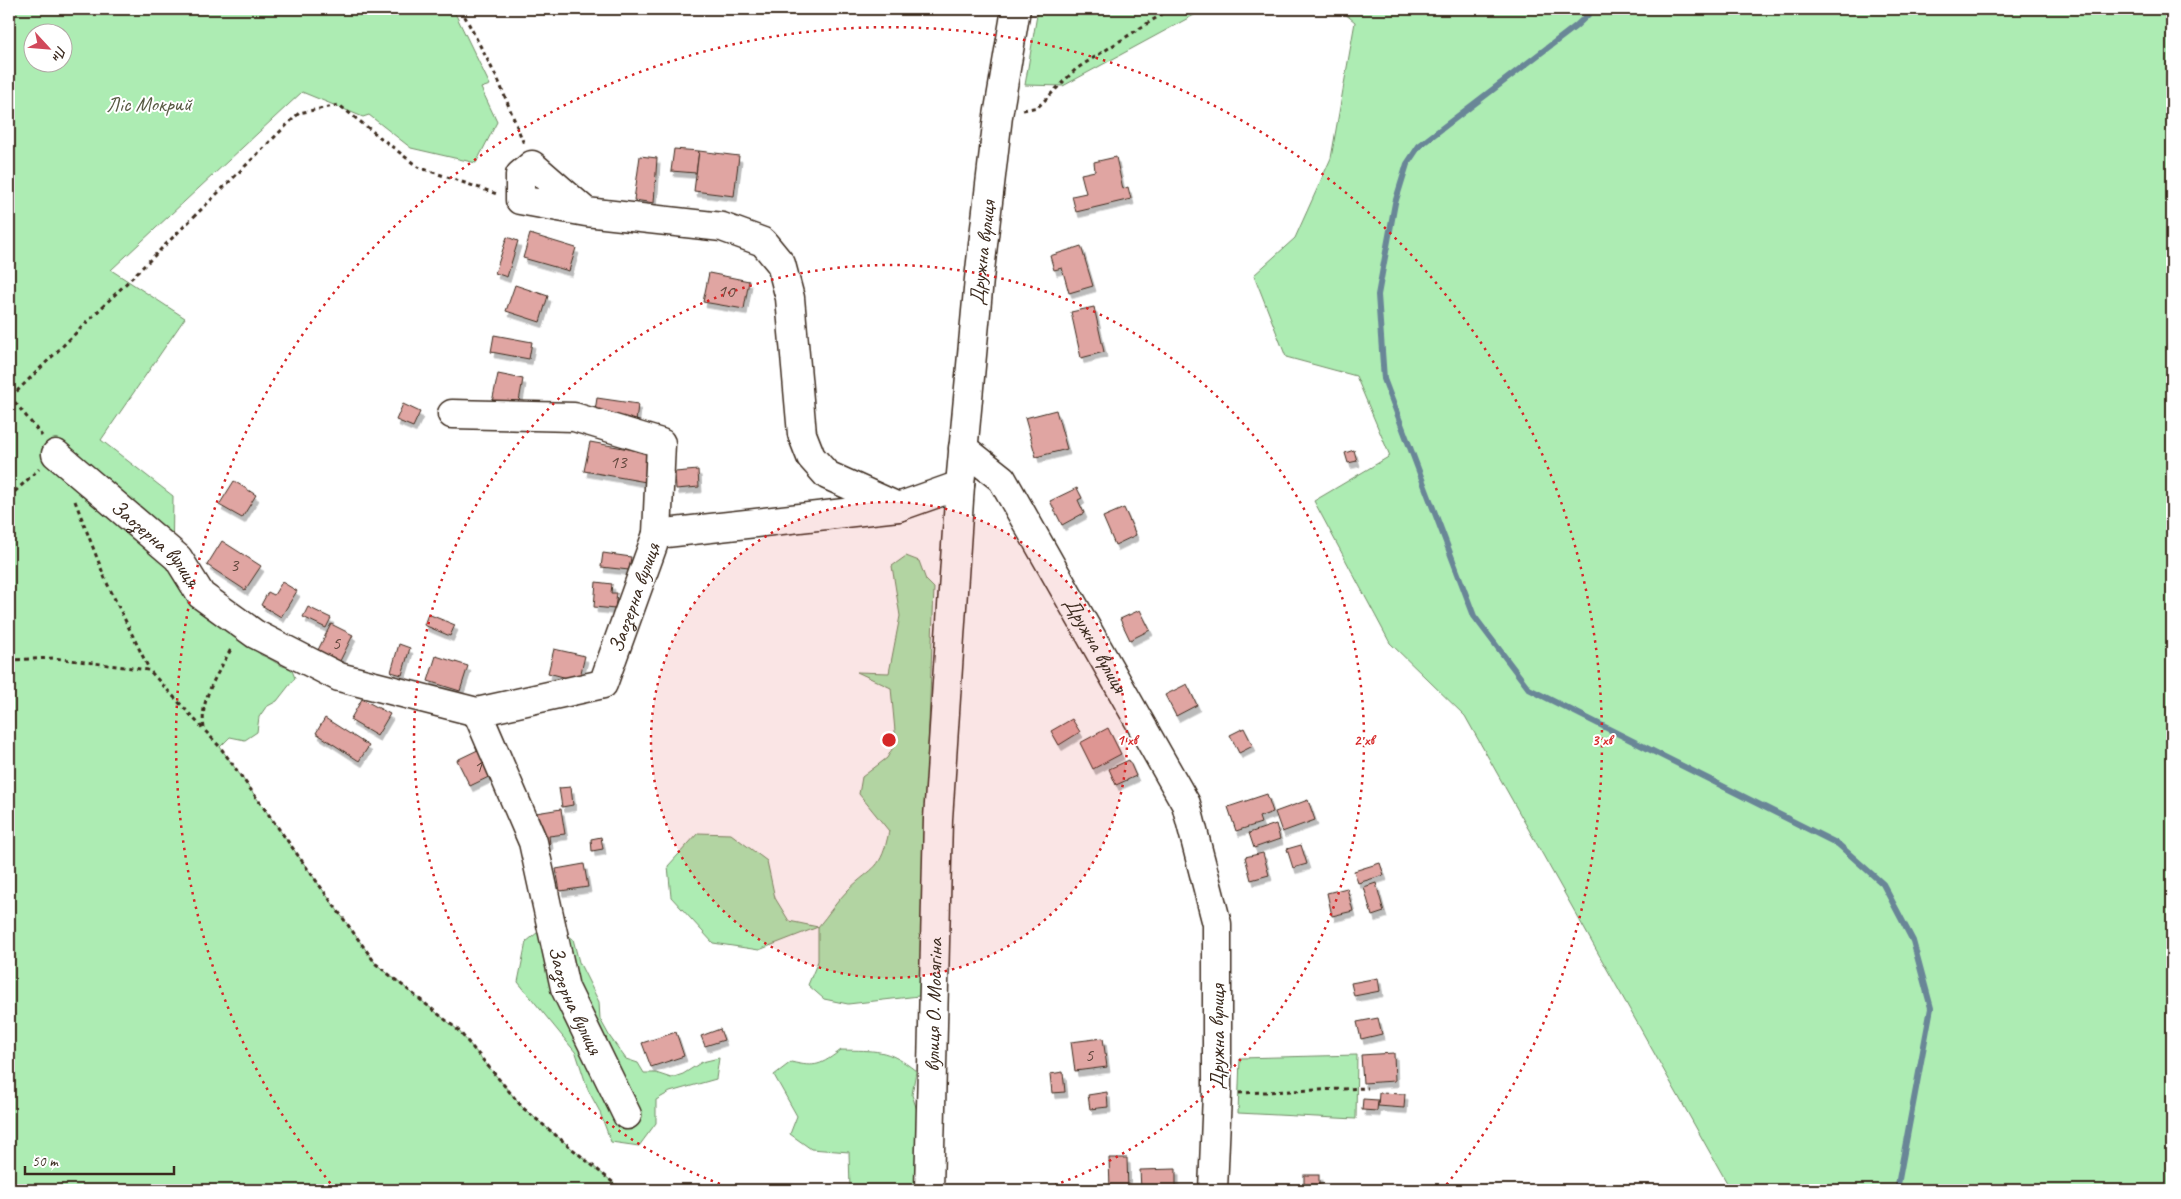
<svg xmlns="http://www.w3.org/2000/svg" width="2181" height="1199" viewBox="0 0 2181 1199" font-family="Caveat,sans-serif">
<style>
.green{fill:#adecb3;stroke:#748b68;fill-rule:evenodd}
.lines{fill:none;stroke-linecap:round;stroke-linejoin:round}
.stream{stroke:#698697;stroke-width:6}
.building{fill:#e0a5a2;stroke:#3b2a1e;filter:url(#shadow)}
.minor-casing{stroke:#3b2a1e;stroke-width:31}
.major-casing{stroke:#3b2a1e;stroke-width:31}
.path{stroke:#3b2a1e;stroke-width:3;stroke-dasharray:4 4;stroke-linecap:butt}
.minor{stroke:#fff;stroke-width:28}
.major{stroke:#fff;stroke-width:28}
.ring{fill:none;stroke:#d62828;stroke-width:2.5;stroke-dasharray:2.5 5}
.labels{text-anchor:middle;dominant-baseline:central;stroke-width:4;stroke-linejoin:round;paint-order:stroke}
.number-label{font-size:19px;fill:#64493f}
.park-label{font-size:21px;fill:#585a43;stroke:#fff}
.street-label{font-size:21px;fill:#3b2a1e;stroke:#fff}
.centre{fill:#d62828;stroke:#fff;stroke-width:2.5}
.ring-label{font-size:15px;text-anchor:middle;font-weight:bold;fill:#d62828;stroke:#fff;stroke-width:4;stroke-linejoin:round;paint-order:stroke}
</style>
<defs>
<filter id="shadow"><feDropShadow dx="3" dy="5.5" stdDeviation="0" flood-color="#0004"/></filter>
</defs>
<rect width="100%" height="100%" fill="#fff"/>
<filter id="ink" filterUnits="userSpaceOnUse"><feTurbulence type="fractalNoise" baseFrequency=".02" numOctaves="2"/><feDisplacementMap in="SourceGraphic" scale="10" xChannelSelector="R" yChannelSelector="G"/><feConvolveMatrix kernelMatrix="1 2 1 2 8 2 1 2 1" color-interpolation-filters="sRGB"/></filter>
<g filter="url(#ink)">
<g class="green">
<path d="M 9,9 L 453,9 L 490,85 L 481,88 L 497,122 L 476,163 L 411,148 L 369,115 L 363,117 L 302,92 L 111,270 L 185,318 L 101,440 L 173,496 L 172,573 L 261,655 C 273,659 279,667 291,668 L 295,678 L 277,701 L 266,707 L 259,717 L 257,732 L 245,740 L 230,737 L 220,747 L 376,964 L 458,1030 L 523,1108 L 622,1190 L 9,1190 ZM 32,32 L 62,32 L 62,62 L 32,62 Z"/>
<path d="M 1038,9 L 1130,9 L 1135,12 L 1147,9 L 1205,9 L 1063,86 L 1025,85 Z"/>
<path d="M 1339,9 L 2172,9 L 2172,1190 L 1731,1190 L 1465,716 L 1390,643 L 1314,501 L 1390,456 L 1356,376 L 1286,357 L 1254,275 L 1295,238 L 1331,158 L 1355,22 Z"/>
<path d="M 906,556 L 919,561 L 926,580 L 934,588 L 919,996 L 848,1004 L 824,999 L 808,985 L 818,961 L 818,927 L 759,950 L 713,943 L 671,897 L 668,866 L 698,833 L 731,834 L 767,861 L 775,898 L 789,921 L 818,927 C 828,915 837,901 848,890 C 874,865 881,871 889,831 L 859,794 L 862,777 L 887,758 L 896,742 L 891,688 L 857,672 L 889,673 L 900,616 L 892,566 Z"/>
<path d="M 550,922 L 573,939 L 579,962 L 599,1002 L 600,1019 L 610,1037 L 626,1059 L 638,1063 L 644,1073 L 656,1073 L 671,1078 L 683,1074 L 702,1062 L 719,1058 L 716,1079 L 670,1092 L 656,1100 L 656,1123 L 639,1146 L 611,1142 L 599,1110 L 588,1090 L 576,1053 L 518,982 L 526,942 Z"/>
<path d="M 841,1050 C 876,1051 887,1048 916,1071 L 912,1095 L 920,1119 L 914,1190 L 850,1190 L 849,1152 L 811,1149 L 790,1134 L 797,1116 L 774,1075 L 791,1062 C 816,1068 821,1065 841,1050 Z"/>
<path d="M 1357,1055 L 1356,1119 L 1238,1113 L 1240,1058 Z"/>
</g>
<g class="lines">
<path class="stream" d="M 1594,9 L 1576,26 L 1419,146 L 1407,164 L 1395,203 L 1378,295 L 1384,379 L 1474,616 L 1529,689 L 1838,844 L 1883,884 L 1913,941 L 1931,1008 L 1897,1190"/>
</g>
<g class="building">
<path d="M 674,149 L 699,151 L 696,173 L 671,171 Z"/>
<path d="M 699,151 L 739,156 L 734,196 L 694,191 Z"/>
<path d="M 640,156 L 657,158 L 654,203 L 634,200 Z"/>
<path d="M 1116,157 L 1123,189 L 1128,187 L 1131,199 L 1076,212 L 1072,196 L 1086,193 L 1081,174 L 1095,171 L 1094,162 Z"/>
<path d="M 530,234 L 576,248 L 569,271 L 523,258 Z"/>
<path d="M 507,237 L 518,241 L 507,277 L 495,273 Z"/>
<path d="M 1081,246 L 1093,286 L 1069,293 L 1062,268 L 1054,270 L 1050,256 Z"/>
<path d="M 709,273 L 749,281 L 744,309 L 703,302 Z"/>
<path d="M 515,285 L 548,296 L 540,322 L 506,311 Z"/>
<path d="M 1094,307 L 1104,352 L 1081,358 L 1071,312 Z"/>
<path d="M 494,335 L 532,342 L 529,359 L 491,352 Z"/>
<path d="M 498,374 L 523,379 L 518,407 L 492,402 Z"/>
<path d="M 597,398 L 638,404 L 636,423 L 594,417 Z"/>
<path d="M 403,404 L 420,412 L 413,427 L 396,420 Z"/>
<path d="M 1056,410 L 1067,449 L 1036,457 L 1025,418 Z"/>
<path d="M 590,442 L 651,453 L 646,482 L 584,471 Z"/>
<path d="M 1354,450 L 1357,461 L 1348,463 L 1345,453 Z"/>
<path d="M 698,470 L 699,487 L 676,489 L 675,472 Z"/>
<path d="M 234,481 L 256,495 L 242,518 L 219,505 Z"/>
<path d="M 1077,488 L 1082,498 L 1078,500 L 1084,513 L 1062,525 L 1050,501 Z"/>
<path d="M 1124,508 L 1136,535 L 1115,545 L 1103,517 Z"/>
<path d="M 222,541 L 261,566 L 245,590 L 207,565 Z"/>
<path d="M 603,553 L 631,557 L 629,570 L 601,567 Z"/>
<path d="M 282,582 L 297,591 L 281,617 L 261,605 L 268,592 L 274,595 Z"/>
<path d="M 596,582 L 612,584 L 611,593 L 617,593 L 615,609 L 594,607 Z"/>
<path d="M 308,607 L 331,618 L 326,628 L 303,617 Z"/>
<path d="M 1140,610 L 1150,630 L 1130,640 L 1120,619 Z"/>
<path d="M 428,614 L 455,625 L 450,636 L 424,625 Z"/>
<path d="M 331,624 L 353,635 L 340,661 L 318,650 Z"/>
<path d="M 399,644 L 410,648 L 402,675 L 391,672 Z"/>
<path d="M 554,649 L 585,656 L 579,681 L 548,673 Z"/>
<path d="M 436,656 L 468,666 L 460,691 L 428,681 Z"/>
<path d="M 1187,684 L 1197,705 L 1176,716 L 1165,695 Z"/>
<path d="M 362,699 L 390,714 L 377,736 L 350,720 Z"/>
<path d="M 325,718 L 369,746 L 359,761 L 316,733 Z"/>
<path d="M 1072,719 L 1080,732 L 1059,745 L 1051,731 Z"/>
<path d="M 1108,728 L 1121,754 L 1093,769 L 1080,743 Z"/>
<path d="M 1244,728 L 1253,746 L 1239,753 L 1230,735 Z"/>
<path d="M 484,747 L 499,772 L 470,786 L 457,760 Z"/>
<path d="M 1129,760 L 1136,776 L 1116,785 L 1109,769 Z"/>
<path d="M 571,787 L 573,805 L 562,807 L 559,788 Z"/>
<path d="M 1267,794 L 1273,812 L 1259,817 L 1261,823 L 1236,831 L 1228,807 Z"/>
<path d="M 1308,800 L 1315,820 L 1282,832 L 1275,812 Z"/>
<path d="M 561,809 L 565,834 L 549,836 L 550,844 L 541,845 L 536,813 Z"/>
<path d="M 1276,824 L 1280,839 L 1254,848 L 1249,833 Z"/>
<path d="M 601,837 L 603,849 L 592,851 L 591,839 Z"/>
<path d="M 1301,845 L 1307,864 L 1293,868 L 1287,849 Z"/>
<path d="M 1263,853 L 1269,875 L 1251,880 L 1245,857 Z"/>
<path d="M 1380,863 L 1384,875 L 1358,883 L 1354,871 Z"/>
<path d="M 584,864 L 588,887 L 560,891 L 556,869 Z"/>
<path d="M 1376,883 L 1384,912 L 1372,916 L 1364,887 Z"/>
<path d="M 1347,888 L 1353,911 L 1332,916 L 1327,893 Z"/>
<path d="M 1378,978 L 1380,991 L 1354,996 L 1351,983 Z"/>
<path d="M 1378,1018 L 1382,1034 L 1361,1039 L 1357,1022 Z"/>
<path d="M 720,1029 L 724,1040 L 705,1046 L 701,1036 Z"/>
<path d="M 676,1032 L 684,1056 L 651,1067 L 642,1043 Z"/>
<path d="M 1103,1038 L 1107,1067 L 1075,1071 L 1071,1042 Z"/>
<path d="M 1394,1053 L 1395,1081 L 1363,1083 L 1361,1055 Z"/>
<path d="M 1063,1072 L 1065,1092 L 1052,1093 L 1050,1074 Z"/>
<path d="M 1107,1092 L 1108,1107 L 1090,1109 L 1088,1095 Z"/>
<path d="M 1379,1093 L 1405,1094 L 1404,1108 L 1378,1106 Z"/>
<path d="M 1363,1099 L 1378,1100 L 1377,1111 L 1362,1110 Z"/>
<path d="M 1109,1158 L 1127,1158 L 1128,1190 L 1110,1190 Z"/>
<path d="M 1176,1169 L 1176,1190 L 1141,1190 L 1140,1170 Z"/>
<rect x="1304" y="1175" width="15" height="15"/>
</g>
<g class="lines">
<g class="minor-casing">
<g id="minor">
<path d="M 586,212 L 532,165 L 520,175 L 520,200 L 586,212 L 722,227 L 763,242 L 781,264 L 790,298 L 802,434 L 811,457 L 827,475 L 898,507 L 960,485"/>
<path d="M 452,414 L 574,417 L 661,443 L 657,534"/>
<path id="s1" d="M 963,448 L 1002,479 L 1186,804 L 1217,924 L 1217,1094 L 1213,1190"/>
<path id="s2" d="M 56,454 L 178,558 L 201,595 L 255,634 L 339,677 L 477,712 L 603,684 L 657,534 L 898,507"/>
<path id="s3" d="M 477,712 L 533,842 L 565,988 L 627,1115"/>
</g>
</g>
<g class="major-casing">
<g id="major">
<path id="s4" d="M 929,1190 L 938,819 L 960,485 L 979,279 L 998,116 L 1016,9"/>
</g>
</g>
<g class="path">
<path d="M 461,9 L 499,82 L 524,144"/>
<path d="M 1023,110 L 1038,107 L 1076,69 L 1170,9"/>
<path d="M 10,396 L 42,436"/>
<path d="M 11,397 L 299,113 L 339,105 L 418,167 L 497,194"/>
<path d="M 9,497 L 39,469"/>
<path d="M 75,501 L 106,581 L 149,669"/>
<path d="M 9,660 L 54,658 L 149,670 L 220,747 L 376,964 L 458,1030 L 523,1108 L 622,1190"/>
<path d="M 204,728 C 199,698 219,673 232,647"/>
<path d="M 1239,1093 L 1368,1088"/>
</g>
<use href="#minor" class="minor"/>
<use href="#major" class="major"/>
</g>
</g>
<circle cx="889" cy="740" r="238" fill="#d62828" fill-opacity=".12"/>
<g class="ring">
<circle cx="889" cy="740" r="238"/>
<path d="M734 1189A475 475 0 1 1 1044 1189"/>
<path d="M335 1189A713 713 0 1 1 1443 1189"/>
</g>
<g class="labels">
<g class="number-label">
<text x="726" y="291">10</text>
<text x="618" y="462">13</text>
<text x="234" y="565">3</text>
<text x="336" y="643">5</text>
<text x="478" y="766">1</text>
<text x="1089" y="1055">5</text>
</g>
<g class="park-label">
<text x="149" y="104">Ліс Мокрий</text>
</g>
<g class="street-label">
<text stroke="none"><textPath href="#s4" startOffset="939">Дружна вулиця</textPath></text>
<text stroke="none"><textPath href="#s2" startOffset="134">Заозерна вулиця</textPath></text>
<text stroke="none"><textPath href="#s2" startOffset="728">Заозерна вулиця</textPath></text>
<text stroke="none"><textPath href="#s1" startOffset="240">Дружна вулиця</textPath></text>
<text stroke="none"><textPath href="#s3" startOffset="306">Заозерна вулиця</textPath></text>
<text stroke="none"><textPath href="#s4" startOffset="185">вулиця О. Мосягіна</textPath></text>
<text transform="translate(1217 1037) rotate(-90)">Дружна вулиця</text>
</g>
</g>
<circle cx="889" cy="740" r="8" class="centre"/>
<g class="ring-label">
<text x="1127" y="745">1 хв</text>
<text x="1364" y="745">2 хв</text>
<text x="1602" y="745">3 хв</text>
</g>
<rect width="2181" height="1199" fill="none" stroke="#fff" stroke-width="30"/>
<rect x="15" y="15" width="2151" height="1169" fill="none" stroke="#3b2a1e" stroke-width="2" filter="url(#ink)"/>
<g transform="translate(48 48) rotate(116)"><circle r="24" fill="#ffffff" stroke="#b1aaa5"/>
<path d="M0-4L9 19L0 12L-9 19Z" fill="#d1495b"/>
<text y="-8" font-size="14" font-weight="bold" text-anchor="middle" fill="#3b2a1e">Пн</text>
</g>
<path d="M25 1166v8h149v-8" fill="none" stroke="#3b2a1e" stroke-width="2.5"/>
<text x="32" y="1166" font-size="15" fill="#3b2a1e" stroke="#ffffff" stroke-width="4" paint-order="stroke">50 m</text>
</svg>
